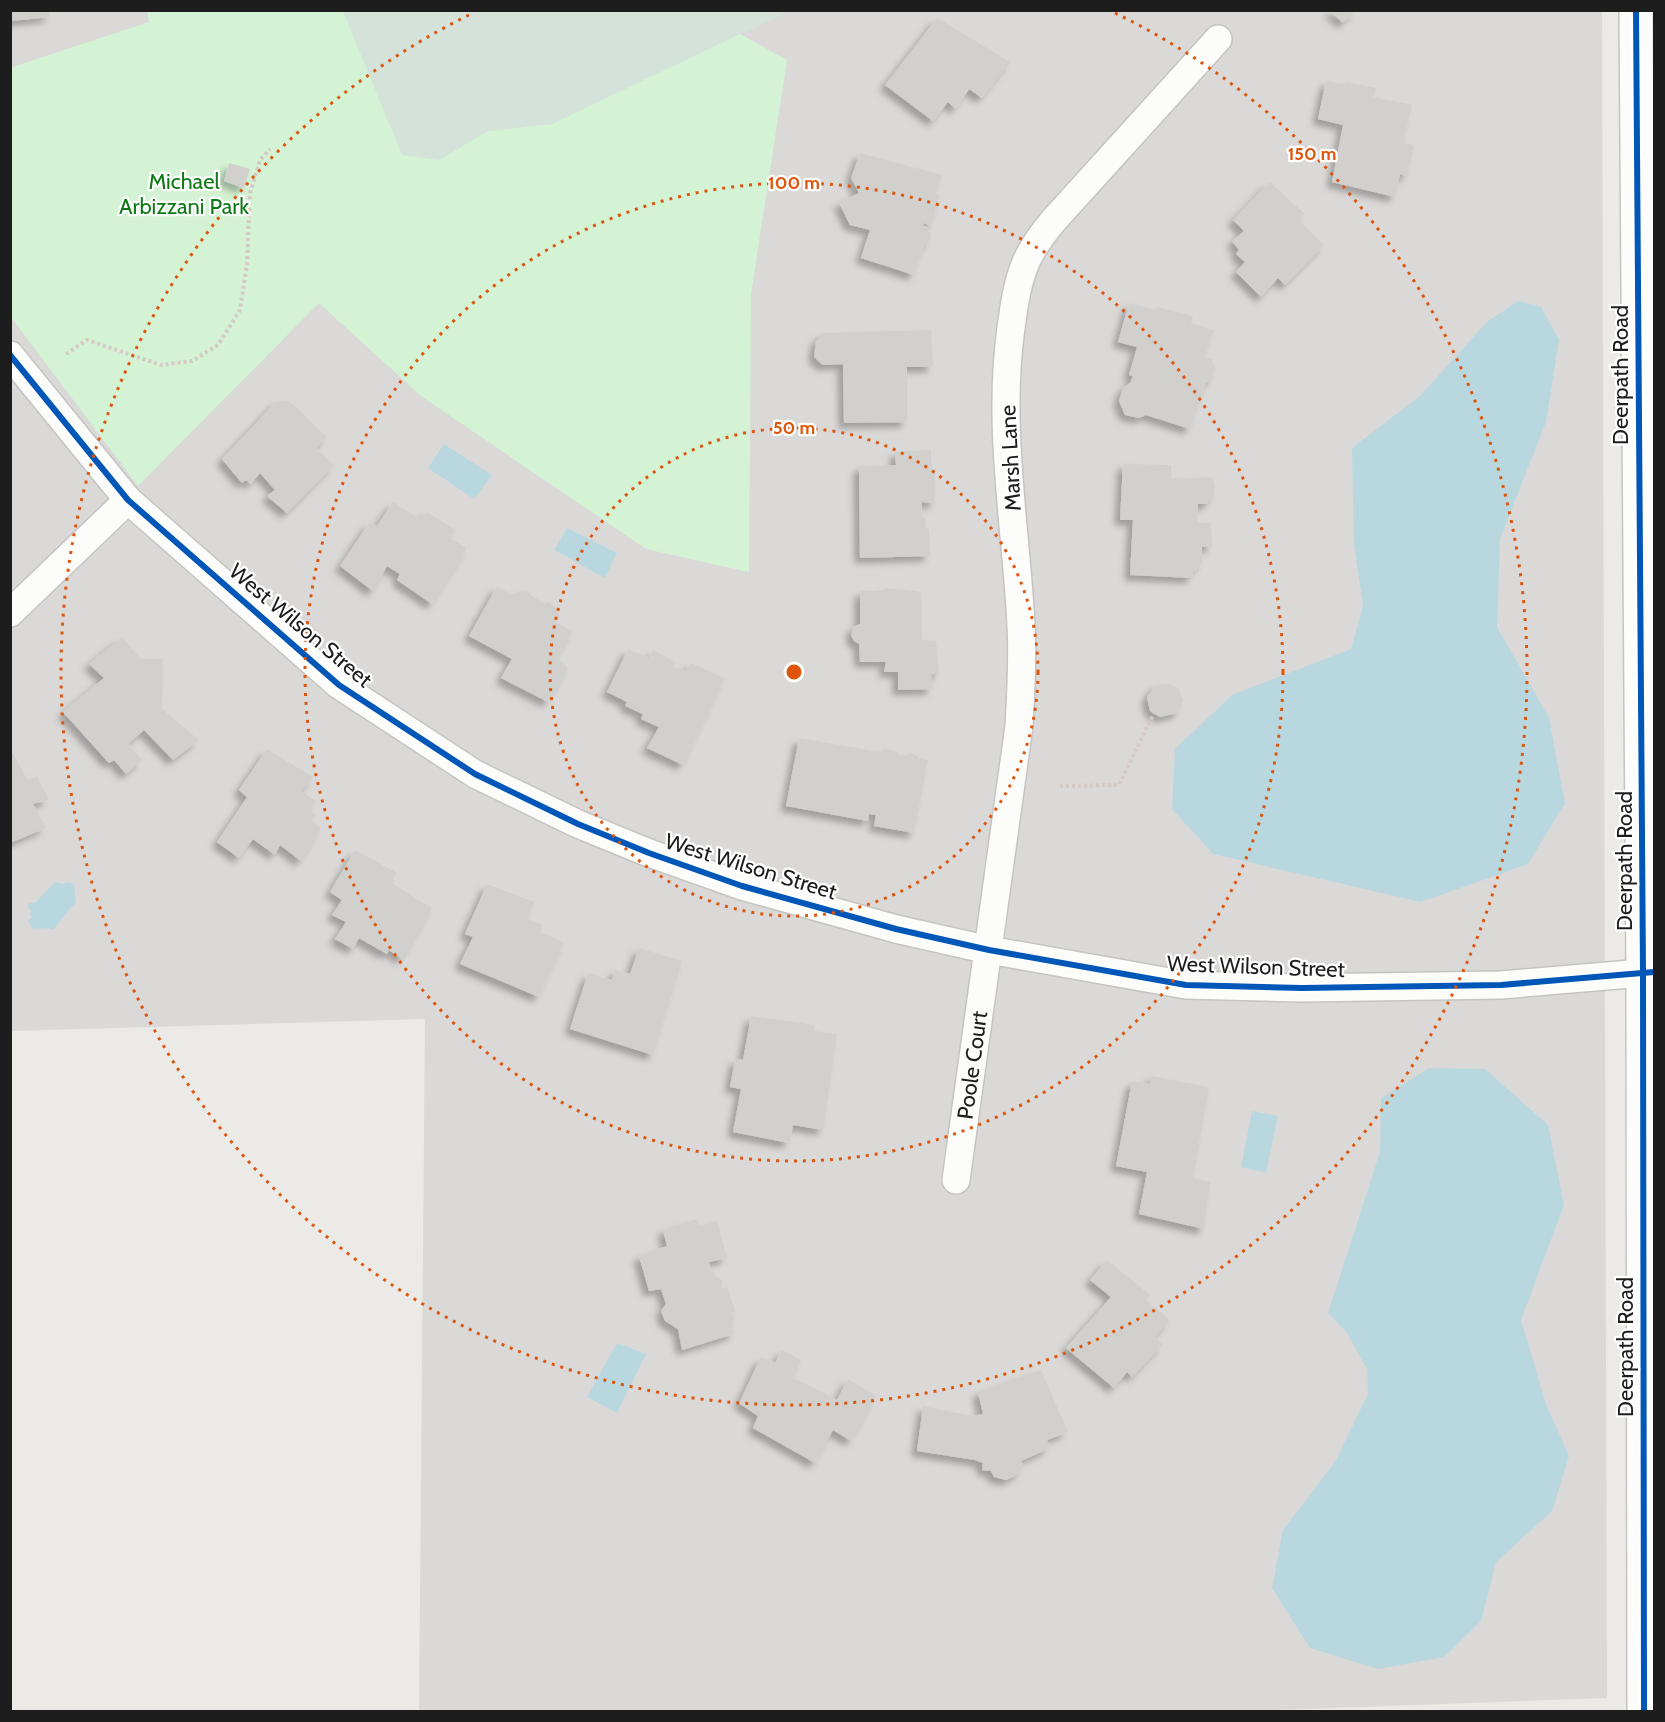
<svg xmlns="http://www.w3.org/2000/svg" width="1665" height="1722" viewBox="0 0 1665 1722" font-family="Cabin,sans-serif">
  <style>
    .residential { fill: #dbd9d7 }
    .wetland { fill: #d4e2da }
    .park { fill: #d4f2d4 }
    .water { fill: #b9d7df }
    .building { fill: #d2d0cd; filter: url(#shadow) }
    .lines { fill: none; stroke-linecap: round; stroke-linejoin: round }
    .minor-casing { stroke: #c4c4c2; stroke-width: 30 }
    .tertiary-casing { stroke: #c4c4c2; stroke-width: 36 }
    .path { stroke: #d6c8c5; stroke-width: 4; stroke-dasharray: 3 3; stroke-linecap: butt }
    .minor { stroke: #fcfcfb; stroke-width: 27 }
    .tertiary { stroke: #fcfcfb; stroke-width: 33 }
    .cycleway-casing { stroke: #fff; stroke-width: 10 }
    .cycleway { stroke: #0057b8; stroke-width: 6 }
    .ring { fill: none; stroke: #de560d; stroke-width: 3; stroke-dasharray: 3 6 }
    .labels { text-anchor: middle; stroke-width: 4.5; stroke-linejoin: round; paint-order: stroke }
    .park-label { font-size: 22px; fill: #0d7a16; stroke: #fff }
    .street-label { font-size: 22px; fill: #1d1d1d; stroke: #fff }
    .centre { fill: #de560d; stroke: #fff; stroke-width: 3 }
    .ring-label { font-size: 18px; text-anchor: middle; font-weight: bold; fill: #de560d; stroke: #fff; stroke-width: 4.5; stroke-linejoin: round; paint-order: stroke }
  </style>
  <defs>
    <filter id="shadow"><feDropShadow dx="-5.5" dy="5.5" stdDeviation="3" flood-color="#0004"/></filter>
  </defs>
  <rect width="100%" height="100%" fill="#ebeae6"/>
  <path class="residential" d="M 10,11 L 1602,11 L 1607,1698 L 1223,1712 L 419,1711 L 425,1019 L 11,1031 Z"/>
  <path class="wetland" d="M 343,11 L 790,11 L 552,124 L 488,131 L 439,161 L 402,155 Z"/>
  <path class="park" d="M 147,11 L 343,11 L 402,155 L 439,160 L 488,131 L 552,124 L 740,34 L 787,60 L 751,294 L 749,572 L 646,549 L 421,396 L 319,303 L 138,486 L 11,317 L 10,68 L 149,22 Z"/>
  <path class="water" d="M 1518,301 L 1541,307 L 1559,340 L 1546,422 L 1500,539 L 1497,627 L 1549,718 L 1565,803 L 1528,864 L 1421,902 L 1213,854 L 1172,809 L 1175,749 L 1232,695 L 1351,649 L 1363,606 L 1354,545 L 1352,448 L 1420,396 L 1487,322 Z
    M 444,444 L 492,475 L 474,499 L 428,468 Z
    M 567,528 L 617,553 L 605,578 L 554,550 Z
    M 55,882 L 63,884 L 67,882 L 74,884 L 76,903 L 72,906 L 53,930 C 45,926 40,930 32,928 L 28,921 L 32,917 L 30,914 L 31,911 L 28,907 L 29,903 L 35,903 Z
    M 1429,1068 L 1485,1069 L 1548,1125 L 1564,1205 L 1521,1320 L 1546,1404 L 1569,1456 L 1552,1511 L 1496,1562 L 1481,1621 L 1444,1657 L 1378,1669 L 1310,1648 L 1272,1588 L 1283,1530 L 1335,1462 L 1368,1394 L 1367,1369 L 1347,1333 L 1328,1313 L 1380,1152 L 1381,1098 Z
    M 1252,1111 L 1278,1116 L 1266,1173 L 1241,1167 Z
    M 617,1343 L 646,1354 L 617,1413 L 587,1397 Z"/>
  <path class="building" d="M 10,10 L 49,10 L 50,17 L 10,21 Z
    M 1329,10 L 1356,10 L 1343,23 Z
    M 937,18 L 1010,62 L 982,98 L 969,89 L 956,109 L 948,102 L 933,121 L 885,85 Z
    M 1326,81 L 1345,85 L 1345,82 L 1376,88 L 1373,97 L 1412,105 L 1403,143 L 1414,145 L 1407,176 L 1400,174 L 1395,197 L 1332,182 L 1343,125 L 1318,119 Z
    M 860,153 L 942,175 L 936,193 L 940,195 L 931,226 L 924,223 L 923,226 L 927,227 L 931,235 L 928,243 L 924,246 L 914,275 L 861,258 L 870,230 L 850,225 L 839,203 L 859,193 L 851,178 Z
    M 229,163 L 250,169 L 244,188 L 224,181 Z
    M 1270,182 L 1305,214 L 1298,220 L 1324,245 L 1285,285 L 1278,278 L 1261,297 L 1236,272 L 1245,262 L 1236,254 L 1239,250 L 1232,241 L 1244,231 L 1233,220 Z
    M 1129,303 L 1155,310 L 1157,307 L 1193,316 L 1191,323 L 1214,330 L 1204,358 L 1212,359 L 1215,368 L 1211,380 L 1206,383 L 1190,429 L 1146,415 L 1139,418 L 1125,415 L 1119,401 L 1123,388 L 1130,383 L 1133,376 L 1129,375 L 1137,347 L 1118,342 Z
    M 931,330 L 933,367 L 907,367 L 907,422 L 844,423 L 843,364 L 823,365 L 814,357 L 816,341 L 824,333 Z
    M 288,401 L 293,404 L 327,437 L 316,448 L 334,465 L 287,513 L 267,496 L 275,490 L 260,473 L 251,484 L 246,480 L 242,483 L 222,459 L 276,402 Z
    M 931,450 L 931,469 L 935,469 L 935,503 L 922,502 L 922,517 L 925,517 L 926,529 L 929,529 L 930,556 L 860,558 L 859,466 L 896,465 L 895,452 Z
    M 1123,464 L 1171,465 L 1171,479 L 1212,477 L 1215,488 L 1213,497 L 1207,504 L 1198,504 L 1197,523 L 1211,523 L 1212,547 L 1202,547 L 1202,564 L 1199,564 L 1198,568 L 1193,572 L 1193,578 L 1130,575 L 1133,520 L 1120,520 Z
    M 393,502 L 421,519 L 427,512 L 455,530 L 450,538 L 467,548 L 432,604 L 397,580 L 400,574 L 387,566 L 373,591 L 340,566 L 369,523 L 377,526 Z
    M 497,586 L 515,597 L 518,592 L 526,591 L 544,604 L 549,602 L 557,609 L 559,617 L 555,622 L 573,631 L 557,657 L 568,668 L 548,702 L 501,678 L 512,659 L 469,636 Z
    M 885,588 L 921,592 L 922,640 L 936,641 L 939,674 L 931,674 L 933,689 L 898,690 L 898,672 L 884,672 L 886,662 L 860,662 L 859,644 L 854,641 L 851,635 L 853,627 L 860,624 L 860,591 L 883,591 Z
    M 122,637 L 141,659 L 163,659 L 162,709 L 199,740 L 173,760 L 144,730 L 128,744 L 142,760 L 126,774 L 114,760 L 109,763 L 63,712 L 104,678 L 89,664 Z
    M 628,649 L 649,658 L 653,650 L 676,662 L 674,667 L 686,671 L 691,663 L 725,678 L 683,765 L 647,748 L 659,727 L 641,719 L 643,714 L 625,706 L 627,702 L 607,692 Z
    M 1170,684 L 1179,689 L 1183,700 L 1178,713 L 1160,717 L 1150,711 L 1147,697 L 1156,685 Z
    M 799,738 L 881,752 L 884,749 L 897,751 L 900,756 L 905,756 L 910,753 L 918,756 L 919,759 L 928,760 L 914,833 L 874,826 L 876,815 L 869,814 L 868,821 L 786,806 Z
    M 267,749 L 313,777 L 301,791 L 316,801 L 309,811 L 316,815 L 310,821 L 321,828 L 301,861 L 280,845 L 275,855 L 253,839 L 239,858 L 217,842 L 247,797 L 239,790 Z
    M 13,753 L 28,781 L 37,776 L 49,800 L 33,804 L 46,828 L 10,843 L 10,754 Z
    M 355,850 L 397,873 L 390,882 L 432,908 L 402,959 L 389,950 L 387,954 L 359,938 L 353,949 L 335,939 L 346,922 L 332,915 L 342,900 L 330,892 Z
    M 487,884 L 534,902 L 527,918 L 543,925 L 540,932 L 564,942 L 539,997 L 460,964 L 473,937 L 465,934 Z
    M 639,948 L 682,961 L 653,1055 L 570,1029 L 588,973 L 612,980 L 615,970 L 630,974 Z
    M 751,1016 L 815,1025 L 814,1031 L 837,1034 L 823,1130 L 793,1125 L 789,1143 L 733,1132 L 741,1089 L 730,1087 L 735,1059 L 743,1060 Z
    M 1151,1076 L 1209,1087 L 1193,1178 L 1210,1182 L 1204,1229 L 1139,1214 L 1147,1172 L 1116,1166 L 1132,1081 L 1150,1084 Z
    M 697,1219 L 700,1226 L 717,1221 L 727,1258 L 709,1262 L 710,1272 L 714,1271 L 716,1276 L 723,1281 L 721,1289 L 727,1287 L 735,1311 L 732,1313 L 734,1318 L 733,1327 L 734,1334 L 682,1350 L 678,1329 L 665,1321 L 661,1311 L 666,1304 L 661,1289 L 649,1291 L 639,1256 L 667,1246 L 663,1230 Z
    M 1107,1260 L 1150,1295 L 1146,1300 L 1170,1320 L 1155,1337 L 1163,1344 L 1132,1377 L 1127,1372 L 1114,1388 L 1066,1348 L 1111,1297 L 1090,1280 Z
    M 782,1350 L 801,1360 L 792,1377 L 837,1400 L 848,1379 L 876,1396 L 851,1441 L 833,1430 L 815,1463 L 753,1428 L 758,1416 L 739,1403 L 761,1357 L 775,1363 Z
    M 1041,1370 L 1068,1432 L 1047,1440 L 1050,1448 L 1021,1461 L 1023,1465 L 1019,1474 L 1006,1480 L 994,1477 L 991,1471 L 982,1470 L 983,1463 L 975,1460 L 917,1451 L 923,1406 L 972,1416 L 983,1414 L 978,1392 Z"/>
  <g class="lines">
    <defs>
      <g id="minor">
        <path d="M 10,355 L 128,500 L 339,685 L 475,774 L 578,824 L 649,853 L 742,886 L 896,929 L 989,950 L 1186,985 L 1302,988 L 1501,985 L 1654,972"/>
        <path d="M 10,613 L 128,500"/>
        <path id="s1" d="M 956,1180 L 1019,726 C 1021,692 1023,659 1021,625 C 1016,527 997,427 1011,328 C 1014,306 1017,283 1026,262 C 1033,246 1043,233 1054,220 L 1218,39"/>
      </g>
      <path id="tertiary" d="M 1636,10 L 1643,972 L 1644,1712"/>
    </defs>
    <use href="#minor" class="minor-casing"/>
    <use href="#tertiary" class="tertiary-casing"/>
    <path class="path" d="M 66,354 L 87,340 L 161,365 L 192,361 L 218,345 L 240,310 L 247,264 L 250,193 L 260,160 L 270,149
      M 1060,786 L 1119,785 L 1154,713"/>
    <use href="#minor" class="minor"/>
    <use href="#tertiary" class="tertiary"/>
    <defs>
      <path id="cycleway" d="M 1636,10 L 1643,972 L 1644,1712
        M 10,355 L 128,500 L 339,685 L 475,774 L 578,824 L 649,853 L 742,886 L 896,929 L 989,950 L 1186,985 L 1302,988 L 1501,985 L 1654,972"/>
    </defs>
    <use href="#cycleway" class="cycleway-casing"/>
    <use href="#cycleway" class="cycleway"/>
  </g>
  <g class="ring">
    <circle cx="794" cy="672" r="244"/>
    <circle cx="794" cy="672" r="489"/>
    <path d="M1115 13A733 733 0 1 1 473 13"/>
  </g>
  <g class="labels">
    <g class="park-label">
      <text x="184" y="189">Michael<tspan x="184" dy="25">Arbizzani Park</tspan></text>
    </g>
    <g class="street-label">
      <text transform="translate(1620 375) rotate(-90)" y="8">Deerpath Road</text>
      <text transform="translate(1010 458) rotate(-93)" y="8">Marsh Lane</text>
      <text transform="translate(301 625) rotate(40)" y="8">West Wilson Street</text>
      <text transform="translate(1624 861) rotate(-90)" y="8">Deerpath Road</text>
      <text transform="translate(751 866) rotate(17)" y="8">West Wilson Street</text>
      <text transform="translate(1256 966) rotate(2)" y="8">West Wilson Street</text>
      <text dy="8" stroke="none"><textPath href="#s1" startOffset="116">Poole Court</textPath></text>
      <text transform="translate(1625 1347) rotate(-90)" y="8">Deerpath Road</text>
    </g>
  </g>
  <circle cx="794" cy="672" r="9" class="centre"/>
  <g class="ring-label">
    <text x="1312" y="160">150 m</text>
    <text x="794" y="189">100 m</text>
    <text x="794" y="434">50 m</text>
  </g>
  <rect width="1665" height="1722" fill="none" stroke="#1d1d1d" stroke-width="24"/>
</svg>
